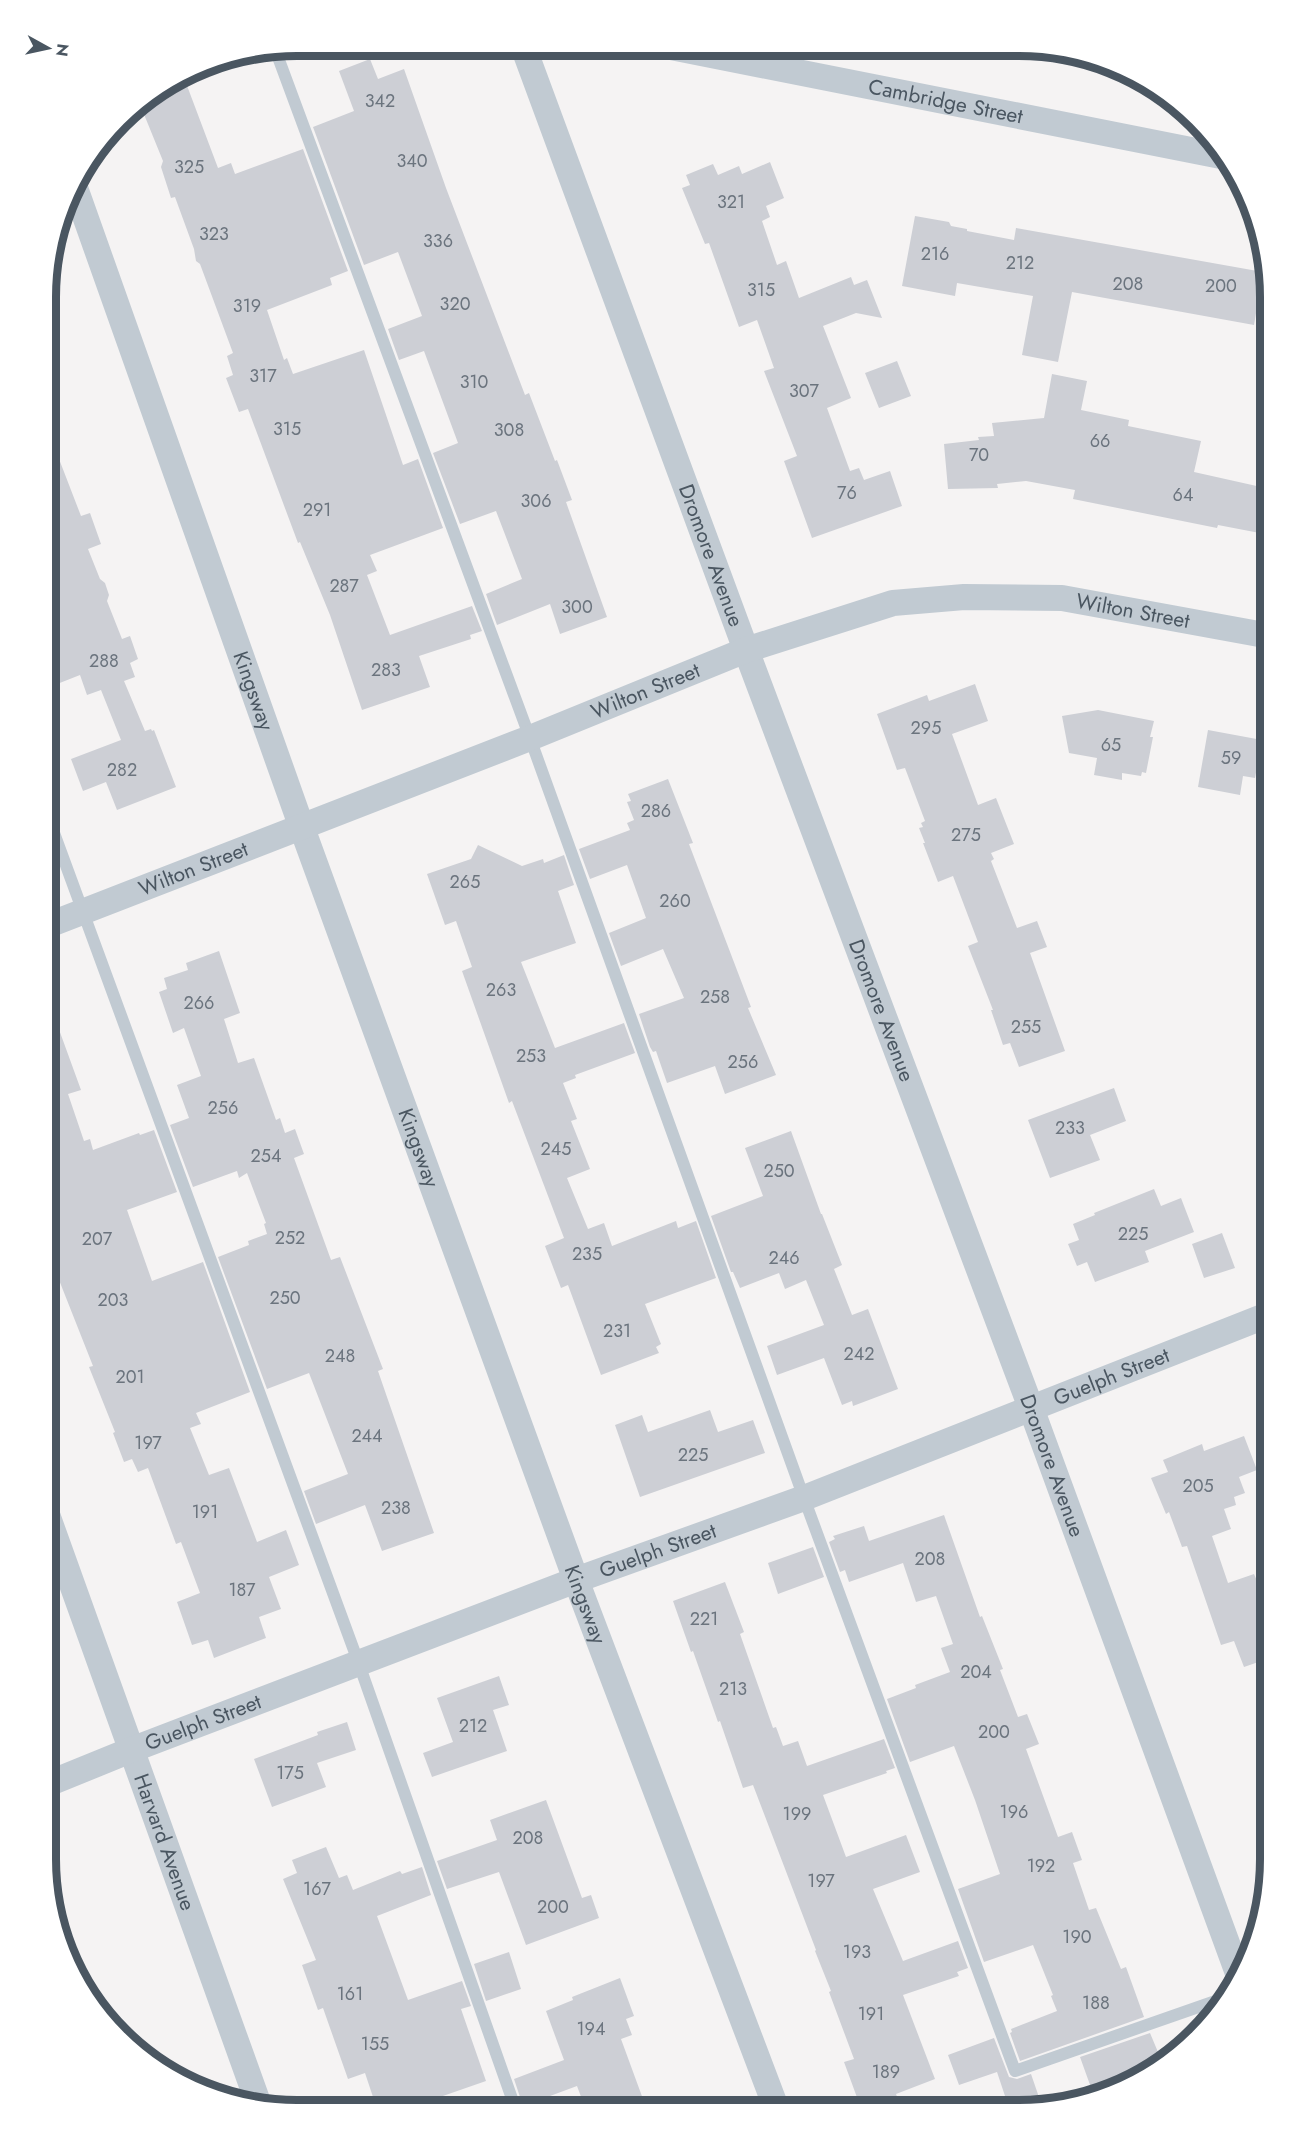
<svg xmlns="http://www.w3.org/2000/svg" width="1315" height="2156" viewBox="0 0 1315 2156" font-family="Jost,sans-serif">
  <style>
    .building { fill: #cdcfd5 }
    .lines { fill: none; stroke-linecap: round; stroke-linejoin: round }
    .lane { stroke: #c1cad2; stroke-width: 12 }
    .street { stroke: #c1cad2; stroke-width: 26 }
    .labels { text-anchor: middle; stroke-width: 4.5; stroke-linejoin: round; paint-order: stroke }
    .number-label { font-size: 18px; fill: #6b747e }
    .street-label { font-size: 21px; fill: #4a5661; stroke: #fff }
    .rim { fill: none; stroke: #4a5661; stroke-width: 8 }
  </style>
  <rect width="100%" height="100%" fill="#f5f3f3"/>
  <path class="building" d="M 370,59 L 378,79 L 404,69 L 446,188 L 525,395 L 529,393 L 555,461 L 557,460 L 572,500 L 566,502 L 607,617 L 560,634 L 550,604 L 497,625 L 486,594 L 522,579 L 496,511 L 460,524 L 433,453 L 458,443 L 424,351 L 399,360 L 388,329 L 422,316 L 398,252 L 364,265 L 313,127 L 354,111 L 339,71 Z
    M 183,75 L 218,168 L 231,163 L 235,174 L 303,149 L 348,271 L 330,278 L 332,285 L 267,310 L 284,360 L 287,358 L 293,374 L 364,350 L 403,465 L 418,459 L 443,528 L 370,555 L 377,571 L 367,575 L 390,635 L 472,606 L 482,631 L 470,635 L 471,639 L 419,656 L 430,687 L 362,710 L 330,615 L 300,542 L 298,543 L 248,409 L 239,412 L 226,378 L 233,375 L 227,356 L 233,353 L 200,264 L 196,261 L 194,249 L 175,197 L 171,198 L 161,167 L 163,161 L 139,102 Z
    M 770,162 L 784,198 L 766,206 L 770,217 L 762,221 L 777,265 L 786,261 L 799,298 L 851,277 L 854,285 L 867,280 L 882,318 L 856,313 L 823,326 L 851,398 L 827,408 L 850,471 L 859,468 L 864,480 L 890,471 L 902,506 L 812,538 L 784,461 L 797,456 L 764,371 L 774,368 L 757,320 L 739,327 L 709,243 L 705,244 L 682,188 L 690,185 L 686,175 L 713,164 L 718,175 L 739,166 L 742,174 Z
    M 915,216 L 949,222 L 951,226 L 967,229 L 967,231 L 1014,240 L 1016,228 L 1263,272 L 1254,325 L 1072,292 L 1058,362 L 1022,355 L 1033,296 L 957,283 L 955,296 L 902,286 Z
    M 897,361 L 911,396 L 879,408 L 865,373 Z
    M 1052,374 L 1087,381 L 1081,410 L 1129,420 L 1128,426 L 1201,441 L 1194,472 L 1270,489 L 1270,535 L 1218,525 L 1217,528 L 1073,499 L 1075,490 L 1026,481 L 997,484 L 998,488 L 948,489 L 944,444 L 979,440 L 978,437 L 994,436 L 992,423 L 1044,418 Z
    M 47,433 L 49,433 L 81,516 L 90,513 L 101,544 L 88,549 L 100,579 L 105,583 L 109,595 L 107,601 L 122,639 L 130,636 L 138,659 L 130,663 L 135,677 L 124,681 L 145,731 L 151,729 L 152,731 L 154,730 L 176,787 L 117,810 L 106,782 L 83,791 L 71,759 L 121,740 L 101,690 L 87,695 L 80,675 L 47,688 Z
    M 975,684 L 988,721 L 952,734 L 978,805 L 996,798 L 1014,844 L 991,853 L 994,859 L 991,861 L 1017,928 L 1037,921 L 1047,947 L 1030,953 L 1065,1051 L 1019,1067 L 1010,1043 L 1003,1045 L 991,1010 L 993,1010 L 968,946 L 978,942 L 953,876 L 938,882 L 923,843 L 925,843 L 919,828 L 923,827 L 921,823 L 925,821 L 905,768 L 897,770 L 877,714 L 927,695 L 929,701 Z
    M 1098,710 L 1154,721 L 1150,737 L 1153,737 L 1146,773 L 1142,772 L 1141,776 L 1122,773 L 1122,780 L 1094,775 L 1097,758 L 1069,753 L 1062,716 Z
    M 1208,730 L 1262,740 L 1255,778 L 1243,776 L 1240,795 L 1198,787 Z
    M 668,779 L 693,843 L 689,844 L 751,1007 L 748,1008 L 776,1075 L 725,1094 L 715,1066 L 667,1083 L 656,1051 L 653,1052 L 650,1047 L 639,1014 L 684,998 L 663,949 L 621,966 L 609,933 L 646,918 L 627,865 L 590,879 L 579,849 L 630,830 L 627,823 L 634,820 L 627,802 L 631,801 L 628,794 Z
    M 478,845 L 522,866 L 543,859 L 544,863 L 564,855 L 574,885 L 558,891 L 576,943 L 521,962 L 555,1048 L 624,1023 L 635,1053 L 575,1075 L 576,1078 L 563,1083 L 577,1119 L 571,1121 L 590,1169 L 567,1178 L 588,1229 L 604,1223 L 612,1246 L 676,1221 L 678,1228 L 696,1221 L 716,1278 L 645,1304 L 661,1344 L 656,1347 L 659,1353 L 601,1375 L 568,1285 L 561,1288 L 545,1246 L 564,1238 L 512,1101 L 509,1103 L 462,971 L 472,967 L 456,921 L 445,925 L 427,874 L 471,859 Z
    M 219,951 L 240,1013 L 224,1019 L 238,1063 L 254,1058 L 276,1120 L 280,1118 L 285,1133 L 295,1129 L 304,1154 L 294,1158 L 331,1260 L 340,1257 L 383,1369 L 378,1371 L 434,1533 L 382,1551 L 365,1505 L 316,1524 L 304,1491 L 348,1474 L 309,1373 L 267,1389 L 218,1257 L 249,1245 L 248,1241 L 267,1234 L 264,1224 L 266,1223 L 247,1173 L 239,1178 L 237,1171 L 193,1187 L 170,1125 L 189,1118 L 177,1085 L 201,1076 L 184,1028 L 173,1033 L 159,992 L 167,989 L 164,978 L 188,970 L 186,963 Z
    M 46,1002 L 49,1002 L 81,1090 L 68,1094 L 84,1141 L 90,1139 L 93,1150 L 139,1133 L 140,1135 L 154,1130 L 177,1192 L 127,1210 L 152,1281 L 203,1262 L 250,1392 L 196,1413 L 201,1424 L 190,1428 L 209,1475 L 229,1468 L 257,1542 L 286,1530 L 299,1565 L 269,1577 L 281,1609 L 259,1617 L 266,1638 L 214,1658 L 208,1640 L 192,1645 L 177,1602 L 200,1593 L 181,1542 L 176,1544 L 148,1468 L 138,1472 L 132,1459 L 124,1462 L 113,1433 L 115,1432 L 89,1367 L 93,1366 L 46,1247 L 46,1243 L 57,1238 L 46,1198 Z
    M 1114,1088 L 1126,1121 L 1090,1135 L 1100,1160 L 1050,1178 L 1028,1120 Z
    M 791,1131 L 821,1214 L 822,1214 L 842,1265 L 834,1269 L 852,1315 L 868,1309 L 898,1389 L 853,1406 L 852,1401 L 842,1405 L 824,1358 L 777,1375 L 767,1346 L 824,1325 L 806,1280 L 785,1289 L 779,1273 L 740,1288 L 733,1272 L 731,1272 L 711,1216 L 763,1196 L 745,1148 Z
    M 1154,1189 L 1161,1206 L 1181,1198 L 1194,1232 L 1145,1251 L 1149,1262 L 1095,1282 L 1087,1262 L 1077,1266 L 1068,1244 L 1079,1240 L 1073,1224 L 1095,1215 L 1094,1213 Z
    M 1222,1233 L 1235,1268 L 1204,1278 L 1192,1244 Z
    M 710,1410 L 718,1432 L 753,1420 L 765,1453 L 640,1497 L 615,1425 L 642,1415 L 648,1432 Z
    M 1244,1436 L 1257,1470 L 1239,1477 L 1245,1493 L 1234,1497 L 1236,1505 L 1224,1509 L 1231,1529 L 1212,1536 L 1228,1583 L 1254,1574 L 1257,1581 L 1270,1576 L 1270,1658 L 1244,1667 L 1234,1641 L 1221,1645 L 1187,1546 L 1182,1547 L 1169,1512 L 1166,1514 L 1151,1478 L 1168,1472 L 1163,1460 L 1202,1444 L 1204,1451 Z
    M 944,1515 L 980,1617 L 982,1616 L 1003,1669 L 1000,1670 L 1018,1717 L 1027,1714 L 1039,1744 L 1026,1749 L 1058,1837 L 1072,1832 L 1082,1860 L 1073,1863 L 1089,1910 L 1096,1908 L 1121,1969 L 1126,1967 L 1144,2017 L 1020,2061 L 1010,2033 L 1012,2032 L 1011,2029 L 1057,2011 L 1051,1996 L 1053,1995 L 1033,1945 L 984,1962 L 958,1889 L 1000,1874 L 975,1800 L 954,1746 L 910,1762 L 887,1699 L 916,1688 L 915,1685 L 950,1672 L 941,1648 L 953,1644 L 936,1596 L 916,1602 L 903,1563 L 849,1582 L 845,1570 L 840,1572 L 829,1542 L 835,1539 L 833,1536 L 864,1526 L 869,1541 Z
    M 813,1547 L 824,1577 L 778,1594 L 768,1563 Z
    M 725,1582 L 744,1632 L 740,1634 L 773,1728 L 776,1727 L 783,1746 L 798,1741 L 807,1766 L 884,1739 L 895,1768 L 886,1771 L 887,1773 L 823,1795 L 846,1857 L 906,1835 L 920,1872 L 873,1889 L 903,1961 L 958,1941 L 968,1968 L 957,1972 L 959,1976 L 903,1995 L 935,2079 L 896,2094 L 899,2102 L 877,2111 L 862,2111 L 844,2062 L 854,2059 L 829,1992 L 831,1991 L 815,1951 L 816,1950 L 753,1785 L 743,1788 L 720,1721 L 718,1722 L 693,1651 L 691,1652 L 673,1601 Z
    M 499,1676 L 509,1705 L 493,1710 L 507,1751 L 432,1777 L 423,1753 L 453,1742 L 437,1698 Z
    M 347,1722 L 356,1750 L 317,1763 L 326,1787 L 272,1807 L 254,1759 L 318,1735 L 317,1732 Z
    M 546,1800 L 582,1898 L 591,1895 L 599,1918 L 526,1945 L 499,1872 L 447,1889 L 437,1861 L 497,1840 L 490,1820 Z
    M 326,1847 L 339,1878 L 347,1875 L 353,1890 L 400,1871 L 402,1874 L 422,1867 L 431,1895 L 377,1916 L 408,2000 L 462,1981 L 471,2006 L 461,2009 L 486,2081 L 440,2097 L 444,2109 L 377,2109 L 365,2073 L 348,2079 L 323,2008 L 318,2010 L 302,1965 L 316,1960 L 283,1879 L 297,1873 L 292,1860 Z
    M 509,1952 L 521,1989 L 486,2001 L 474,1964 Z
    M 620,1978 L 634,2016 L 626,2019 L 632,2035 L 621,2039 L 647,2110 L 586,2110 L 577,2086 L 523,2106 L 514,2079 L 564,2060 L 546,2011 L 573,2000 L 572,1997 Z
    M 1150,2033 L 1163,2064 L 1115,2092 L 1094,2096 L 1080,2057 Z
    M 994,2038 L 1009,2077 L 1017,2079 L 1031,2074 L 1042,2106 L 1010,2111 L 997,2072 L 959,2085 L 948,2055 Z"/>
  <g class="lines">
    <path class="lane" d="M 275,49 L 530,738 L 804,1498 L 1015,2071 L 1227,1997
      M 46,811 L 359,1664 L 516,2110"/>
    <g class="street">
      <path id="s1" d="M 523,46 L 746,650 L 1031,1408 L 1239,1976"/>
      <path id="s2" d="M 666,46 L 1226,157"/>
      <path id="s3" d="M 73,182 L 302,828 L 576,1580 L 777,2110"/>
      <path id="s4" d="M 46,926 L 530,738 L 746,650 L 893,603 L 964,597 L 1062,598 L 1270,636"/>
      <path id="s5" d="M 45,1509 L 260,2108"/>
      <path id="s6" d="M 45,1785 L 131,1750 L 576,1580 L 804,1498 L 1270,1314"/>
    </g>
  </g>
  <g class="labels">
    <g class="number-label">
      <text x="380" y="107">342</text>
      <text x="412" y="167">340</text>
      <text x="189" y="173">325</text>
      <text x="731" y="208">321</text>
      <text x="214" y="240">323</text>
      <text x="438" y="247">336</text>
      <text x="935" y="260">216</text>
      <text x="1020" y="269">212</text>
      <text x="1128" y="290">208</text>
      <text x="1221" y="292">200</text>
      <text x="761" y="296">315</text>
      <text x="455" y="310">320</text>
      <text x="247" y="312">319</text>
      <text x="263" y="382">317</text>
      <text x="474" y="388">310</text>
      <text x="804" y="397">307</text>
      <text x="287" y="435">315</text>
      <text x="509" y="436">308</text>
      <text x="1100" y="447">66</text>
      <text x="979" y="461">70</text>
      <text x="847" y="499">76</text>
      <text x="1183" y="501">64</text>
      <text x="536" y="507">306</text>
      <text x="317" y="516">291</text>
      <text x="344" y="592">287</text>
      <text x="577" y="613">300</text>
      <text x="104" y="667">288</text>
      <text x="386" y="676">283</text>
      <text x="926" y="734">295</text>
      <text x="1111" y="751">65</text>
      <text x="1231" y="764">59</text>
      <text x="122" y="776">282</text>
      <text x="656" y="817">286</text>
      <text x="966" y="841">275</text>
      <text x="465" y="888">265</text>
      <text x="675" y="907">260</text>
      <text x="501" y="996">263</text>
      <text x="715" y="1003">258</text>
      <text x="199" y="1009">266</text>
      <text x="1026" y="1033">255</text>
      <text x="531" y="1062">253</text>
      <text x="743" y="1068">256</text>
      <text x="223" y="1114">256</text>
      <text x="1070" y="1134">233</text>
      <text x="556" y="1155">245</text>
      <text x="266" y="1162">254</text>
      <text x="779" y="1177">250</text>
      <text x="1133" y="1240">225</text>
      <text x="290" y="1244">252</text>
      <text x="97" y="1245">207</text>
      <text x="587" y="1260">235</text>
      <text x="784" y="1264">246</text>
      <text x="285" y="1304">250</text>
      <text x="113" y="1306">203</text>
      <text x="617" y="1337">231</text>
      <text x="859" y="1360">242</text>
      <text x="340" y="1362">248</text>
      <text x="130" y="1383">201</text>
      <text x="367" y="1442">244</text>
      <text x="148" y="1449">197</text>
      <text x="693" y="1461">225</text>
      <text x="1198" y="1492">205</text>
      <text x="396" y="1514">238</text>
      <text x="205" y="1518">191</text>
      <text x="930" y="1565">208</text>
      <text x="242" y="1596">187</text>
      <text x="704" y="1625">221</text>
      <text x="976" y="1678">204</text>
      <text x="733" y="1695">213</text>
      <text x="473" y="1732">212</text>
      <text x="994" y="1738">200</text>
      <text x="290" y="1779">175</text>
      <text x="1014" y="1818">196</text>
      <text x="797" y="1820">199</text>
      <text x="528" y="1844">208</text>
      <text x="1041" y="1872">192</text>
      <text x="821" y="1887">197</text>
      <text x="317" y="1895">167</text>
      <text x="553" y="1913">200</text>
      <text x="1077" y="1943">190</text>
      <text x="857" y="1958">193</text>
      <text x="350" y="2000">161</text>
      <text x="1096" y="2009">188</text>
      <text x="871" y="2020">191</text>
      <text x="591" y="2035">194</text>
      <text x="375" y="2050">155</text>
      <text x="886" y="2078">189</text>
    </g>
    <g class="street-label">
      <text dy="7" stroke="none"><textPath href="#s2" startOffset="285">Cambridge Street</textPath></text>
      <text dy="7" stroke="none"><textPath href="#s1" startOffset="543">Dromore Avenue</textPath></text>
      <text dy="7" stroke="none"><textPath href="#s4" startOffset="1148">Wilton Street</textPath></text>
      <text dy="7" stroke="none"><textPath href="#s3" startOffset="540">Kingsway</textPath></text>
      <text dy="7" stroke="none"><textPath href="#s4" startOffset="644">Wilton Street</textPath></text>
      <text dy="7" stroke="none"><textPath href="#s4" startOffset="158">Wilton Street</textPath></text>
      <text dy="7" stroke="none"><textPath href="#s1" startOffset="1029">Dromore Avenue</textPath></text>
      <text dy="7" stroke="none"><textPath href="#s3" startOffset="1026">Kingsway</textPath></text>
      <text dy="7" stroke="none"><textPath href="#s6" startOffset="1142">Guelph Street</textPath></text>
      <text dy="7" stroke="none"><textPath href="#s1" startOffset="1515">Dromore Avenue</textPath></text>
      <text dy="7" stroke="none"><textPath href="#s6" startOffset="656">Guelph Street</textPath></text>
      <text dy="7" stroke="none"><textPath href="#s3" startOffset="1512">Kingsway</textPath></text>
      <text dy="7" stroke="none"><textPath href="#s6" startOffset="170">Guelph Street</textPath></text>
      <text dy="7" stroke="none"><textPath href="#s5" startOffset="354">Harvard Avenue</textPath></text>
    </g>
  </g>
  <path d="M0 0H1315V2156H0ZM297 56H1019A241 241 0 0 1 1260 297V1859A241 241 0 0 1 1019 2100H297A241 241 0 0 1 56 1859V297A241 241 0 0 1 297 56Z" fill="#fff" fill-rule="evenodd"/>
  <path class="rim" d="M297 56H1019A241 241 0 0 1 1260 297V1859A241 241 0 0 1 1019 2100H297A241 241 0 0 1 56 1859V297A241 241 0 0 1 297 56Z"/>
  <g transform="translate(48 48) rotate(98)" stroke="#ffffff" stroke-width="4.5" paint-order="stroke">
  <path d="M0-4.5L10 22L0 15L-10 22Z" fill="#4a5661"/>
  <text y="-9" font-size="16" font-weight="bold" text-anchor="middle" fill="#4a5661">N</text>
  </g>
</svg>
